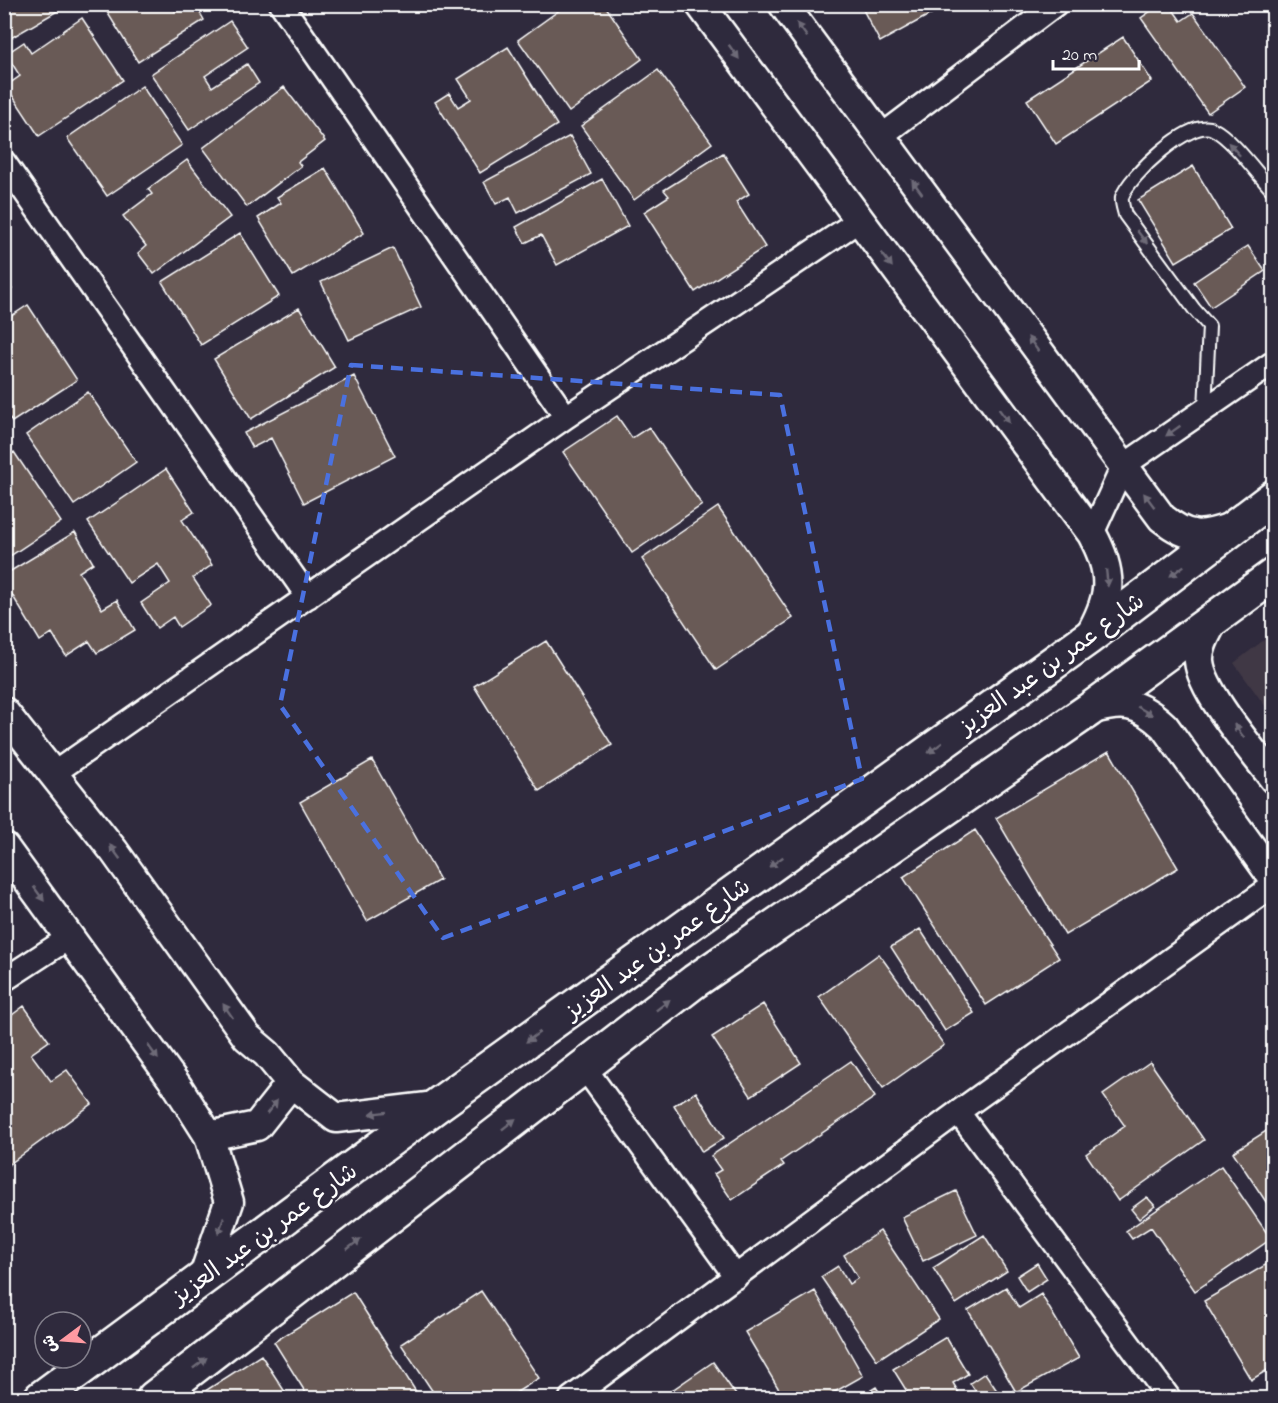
<svg xmlns="http://www.w3.org/2000/svg" width="1278" height="1403" viewBox="0 0 1278 1403" font-family="'Indie Flower','Playpen Sans Arabic',sans-serif">
  <style>
    .built { fill: #403845 }
    .building { fill: #695a57; stroke: #fff; stroke-width: 1.5 }
    .lines { fill: none; stroke-linecap: round; stroke-linejoin: round }
    .service-casing { stroke: #fff; stroke-width: 16 }
    .minor-casing { stroke: #fff; stroke-width: 27 }
    .tertiary-casing { stroke: #fff; stroke-width: 33 }
    .secondary-casing { stroke: #fff; stroke-width: 38 }
    .service { stroke: #2f2a3d; stroke-width: 12 }
    .minor { stroke: #2f2a3d; stroke-width: 22 }
    .tertiary { stroke: #2f2a3d; stroke-width: 28 }
    .secondary { stroke: #2f2a3d; stroke-width: 33 }
    .oneway { fill: #6d6a77 }
    .marked { fill: none; stroke: #4a71e0; stroke-width: 4.5; stroke-dasharray: 12 8; stroke-linejoin: round }
    .labels { text-anchor: middle; stroke-width: 5; stroke-linejoin: round; paint-order: stroke }
    .street-label { font-size: 24px; fill: #fff; stroke: #2f2a3d }
  </style>
  <rect width="100%" height="100%" fill="#2f2a3d"/>
  <filter id="ink" filterUnits="userSpaceOnUse"><feTurbulence type="fractalNoise" baseFrequency=".0167" numOctaves="2"/><feDisplacementMap in="SourceGraphic" scale="12" xChannelSelector="R" yChannelSelector="G"/><feConvolveMatrix kernelMatrix="1 2 1 2 8 2 1 2 1" color-interpolation-filters="sRGB"/></filter>
  <g filter="url(#ink)">
    <path class="built" d="M 1273,633 L 1273,717 L 1234,663 Z"/>
    <path class="building" d="M 4,4 L 66,4 L 66,6 L 4,42 Z
      M 119,4 L 172,4 L 175,11 L 185,4 L 195,4 L 204,20 L 138,62 L 107,12 Z
      M 568,4 L 604,4 L 642,59 L 569,112 L 518,40 Z
      M 860,4 L 949,4 L 880,42 Z
      M 1161,4 L 1169,4 L 1181,21 L 1193,13 L 1245,87 L 1208,113 L 1141,18 Z
      M 82,18 L 123,80 L 39,136 L 6,86 L 20,76 L 6,54 L 24,42 L 31,53 Z
      M 230,21 L 248,47 L 205,76 L 212,87 L 247,64 L 259,83 L 189,130 L 151,74 Z
      M 1123,37 L 1152,81 L 1056,144 L 1027,100 Z
      M 508,47 L 557,125 L 480,173 L 435,102 L 449,93 L 458,107 L 471,99 L 458,79 Z
      M 658,70 L 712,143 L 634,200 L 581,126 Z
      M 142,86 L 182,145 L 107,196 L 67,138 Z
      M 284,87 L 325,141 L 298,162 L 301,166 L 247,207 L 203,148 Z
      M 570,136 L 591,174 L 518,213 L 510,197 L 496,204 L 484,182 Z
      M 723,153 L 749,194 L 736,202 L 765,247 L 695,292 L 644,212 L 669,196 L 664,190 Z
      M 187,160 L 230,217 L 154,274 L 138,253 L 146,246 L 123,216 L 152,194 L 148,189 Z
      M 1193,166 L 1231,229 L 1176,262 L 1138,200 Z
      M 325,168 L 364,233 L 293,276 L 258,218 L 281,203 L 277,197 Z
      M 602,179 L 628,226 L 557,265 L 541,235 L 525,243 L 516,227 Z
      M 240,233 L 279,296 L 201,345 L 162,282 Z
      M 1248,246 L 1265,271 L 1211,307 L 1194,282 Z
      M 393,248 L 421,307 L 349,340 L 321,282 Z
      M 4,277 L 12,289 L 4,295 Z
      M 28,305 L 77,380 L 12,422 L 4,411 L 4,321 Z
      M 299,308 L 335,367 L 251,419 L 214,359 Z
      M 354,376 L 395,456 L 304,503 L 271,438 L 252,448 L 244,433 Z
      M 88,392 L 136,462 L 74,505 L 26,435 Z
      M 617,416 L 632,438 L 649,427 L 702,505 L 632,553 L 563,452 Z
      M 14,452 L 61,522 L 4,560 L 4,458 Z
      M 166,469 L 194,512 L 182,520 L 212,565 L 193,578 L 211,605 L 179,627 L 173,617 L 157,628 L 141,603 L 170,583 L 158,564 L 129,583 L 88,522 Z
      M 718,507 L 793,618 L 716,670 L 642,559 Z
      M 75,532 L 93,563 L 79,572 L 102,609 L 117,600 L 135,630 L 97,653 L 89,641 L 66,656 L 52,633 L 40,641 L 11,593 L 4,596 L 4,575 Z
      M 546,641 L 612,745 L 539,791 L 474,686 Z
      M 1109,751 L 1178,868 L 1065,935 L 996,818 Z
      M 372,760 L 440,880 L 367,921 L 300,802 Z
      M 975,830 L 1059,958 L 986,1005 L 903,877 Z
      M 920,929 L 974,1013 L 945,1031 L 891,947 Z
      M 879,954 L 944,1045 L 883,1088 L 819,997 Z
      M 763,1004 L 801,1063 L 751,1096 L 712,1037 Z
      M 24,1006 L 49,1041 L 31,1054 L 51,1081 L 67,1070 L 92,1104 L 4,1168 L 4,1021 Z
      M 851,1061 L 875,1097 L 781,1161 L 784,1165 L 732,1200 L 714,1174 L 721,1170 L 711,1156 Z
      M 1150,1062 L 1204,1140 L 1118,1201 L 1086,1154 L 1125,1126 L 1103,1095 Z
      M 696,1092 L 724,1138 L 702,1152 L 674,1105 Z
      M 1274,1126 L 1274,1214 L 1233,1152 Z
      M 1221,1166 L 1271,1239 L 1195,1291 L 1151,1227 L 1132,1239 L 1126,1231 Z
      M 956,1191 L 977,1235 L 923,1261 L 902,1217 Z
      M 1147,1197 L 1155,1206 L 1139,1219 L 1131,1209 Z
      M 880,1231 L 939,1319 L 877,1360 L 821,1277 L 838,1266 L 849,1284 L 858,1278 L 844,1255 Z
      M 984,1235 L 1007,1271 L 956,1304 L 933,1268 Z
      M 1274,1260 L 1274,1366 L 1251,1380 L 1204,1301 Z
      M 1037,1263 L 1047,1279 L 1027,1292 L 1017,1276 Z
      M 1006,1287 L 1019,1308 L 1041,1294 L 1079,1358 L 1016,1392 L 968,1310 Z
      M 481,1291 L 539,1378 L 508,1398 L 437,1398 L 401,1344 Z
      M 815,1291 L 863,1376 L 824,1398 L 784,1398 L 745,1332 Z
      M 353,1292 L 420,1398 L 309,1398 L 274,1342 Z
      M 946,1337 L 968,1374 L 953,1383 L 962,1398 L 911,1398 L 893,1369 Z
      M 261,1355 L 289,1398 L 201,1398 L 199,1395 Z
      M 713,1362 L 738,1398 L 667,1398 L 665,1395 Z
      M 985,1373 L 1002,1398 L 980,1398 L 970,1383 Z
      M 876,1387 L 883,1398 L 858,1398 Z"/>
    <g class="lines">
      <defs>
        <path id="service" d="M 1205,409 L 1209,326 L 1194,309 L 1125,215 C 1124,210 1121,203 1122,197 C 1129,176 1190,118 1213,129 C 1233,139 1258,175 1274,192"/>
        <path id="minor" d="M 281,4 L 566,417
          M 880,137 L 1056,4
          M 4,162 L 308,597
          M 1092,534 L 1123,466 L 1274,362
          M 54,773 L 566,417 L 858,221
          M 4,980 L 70,937
          M 584,1067 L 736,1277
          M 958,1112 L 1169,1398
          M 571,1398 L 958,1112 L 1274,885"/>
        <path id="tertiary" d="M 700,4 L 1092,534 C 1115,576 1111,598 1088,638
          M 783,4 L 1162,518 C 1189,539 1200,538 1232,527
          M 1215,618 C 1208,631 1198,646 1199,661 C 1202,693 1254,752 1274,779
          M 1089,710 C 1123,701 1137,701 1164,726 L 1274,879
          M 4,712 L 114,851 L 247,1037 L 267,1054 L 291,1083 L 336,1118 L 436,1106
          M 4,847 L 178,1087 L 209,1136 L 229,1202 L 203,1278
          M 209,1136 L 257,1126 L 291,1083"/>
        <path id="secondary" d="M 41,1398 L 436,1106 L 1088,638 L 1274,497
          M 154,1398 L 695,981 L 1089,710 L 1274,575"/>
      </defs>
      <use href="#service" class="service-casing"/>
      <use href="#minor" class="minor-casing"/>
      <use href="#tertiary" class="tertiary-casing"/>
      <use href="#secondary" class="secondary-casing"/>
      <use href="#service" class="service"/>
      <use href="#minor" class="minor"/>
      <use href="#tertiary" class="tertiary"/>
      <use href="#secondary" class="secondary"/>
    </g>
    <defs><path id="oneway-solid" d="M-6-.8H1V-3.2L6.5 0L1 3.2V.8H-6Z" transform="scale(1.5)"/></defs>
    <g class="oneway">
      <use href="#oneway-solid" transform="translate(802 30) rotate(-126)"/>
      <use href="#oneway-solid" transform="translate(734 52) rotate(54)"/>
      <use href="#oneway-solid" transform="translate(1234 149) rotate(-132)"/>
      <use href="#oneway-solid" transform="translate(917 187) rotate(-126)"/>
      <use href="#oneway-solid" transform="translate(1142 237) rotate(52)"/>
      <use href="#oneway-solid" transform="translate(887 260) rotate(53)"/>
      <use href="#oneway-solid" transform="translate(1033 344) rotate(-126)"/>
      <use href="#oneway-solid" transform="translate(1004 416) rotate(53)"/>
      <use href="#oneway-solid" transform="translate(1173 431) rotate(145)"/>
      <use href="#oneway-solid" transform="translate(1149 500) rotate(-127)"/>
      <use href="#oneway-solid" transform="translate(1177 571) rotate(143)"/>
      <use href="#oneway-solid" transform="translate(1107 578) rotate(84)"/>
      <use href="#oneway-solid" transform="translate(1145 711) rotate(30)"/>
      <use href="#oneway-solid" transform="translate(1239 731) rotate(-126)"/>
      <use href="#oneway-solid" transform="translate(935 748) rotate(144)"/>
      <use href="#oneway-solid" transform="translate(115 852) rotate(-126)"/>
      <use href="#oneway-solid" transform="translate(776 862) rotate(144)"/>
      <use href="#oneway-solid" transform="translate(39 894) rotate(54)"/>
      <use href="#oneway-solid" transform="translate(663 1005) rotate(-38)"/>
      <use href="#oneway-solid" transform="translate(228 1011) rotate(-125)"/>
      <use href="#oneway-solid" transform="translate(533 1037) rotate(144)"/>
      <use href="#oneway-solid" transform="translate(153 1052) rotate(54)"/>
      <use href="#oneway-solid" transform="translate(272 1107) rotate(-52)"/>
      <use href="#oneway-solid" transform="translate(378 1113) rotate(173)"/>
      <use href="#oneway-solid" transform="translate(509 1124) rotate(-38)"/>
      <use href="#oneway-solid" transform="translate(221 1226) rotate(109)"/>
      <use href="#oneway-solid" transform="translate(354 1244) rotate(-38)"/>
      <use href="#oneway-solid" transform="translate(200 1363) rotate(-38)"/>
    </g>
  </g>
  <path class="marked" d="M 351,365 L 780,395 L 862,779 L 443,938 L 280,705 Z"/>
  <g class="labels">
    <g class="street-label">
      <text transform="translate(1051 663) rotate(-36)" y="8">شارع عمر بن عبد العزيز</text>
      <text transform="translate(657 948) rotate(-36)" y="8">شارع عمر بن عبد العزيز</text>
      <text transform="translate(264 1233) rotate(-36)" y="8">شارع عمر بن عبد العزيز</text>
    </g>
  </g>
  <rect width="1278" height="1403" fill="none" stroke="#2f2a3d" stroke-width="24"/>
  <rect x="12" y="12" width="1254" height="1379" fill="none" stroke="#fff" stroke-width="2" filter="url(#ink)"/>
  <g transform="translate(63 1340) rotate(254)"><circle r="28" fill="#2f2a3d" stroke="#827f8b" stroke-width="1.5"/>
  <path d="M0-4.5L10 22L0 15L-10 22Z" fill="#ff9aa2"/>
  <text y="-9" font-size="16" font-weight="bold" text-anchor="middle" fill="#ffffff">ش</text>
  </g>
  <path d="M1053 60v9h86v-9" fill="none" stroke="#ffffff" stroke-width="3"/>
  <text x="1062" y="60" font-size="18" fill="#ffffff" stroke="#2f2a3d" stroke-width="4.5" paint-order="stroke">20 m</text>
</svg>
